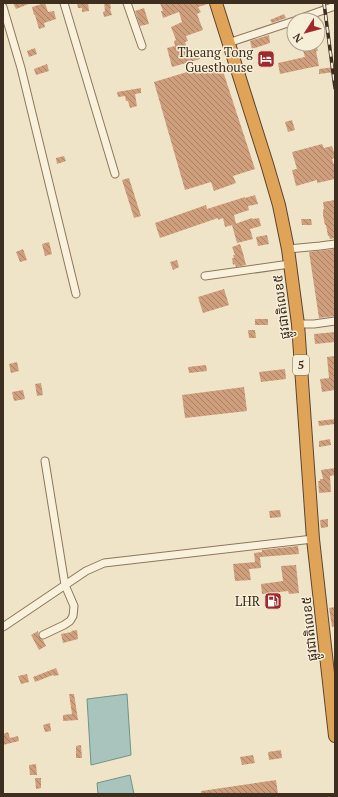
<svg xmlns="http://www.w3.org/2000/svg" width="338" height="797" viewBox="0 0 338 797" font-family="'PT Serif','Noto Sans Khmer',serif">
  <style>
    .water { fill: #a9c4bc; stroke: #6f938a }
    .building { fill: url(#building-back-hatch) }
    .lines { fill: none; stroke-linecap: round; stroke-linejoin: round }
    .street-casing { stroke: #8d765c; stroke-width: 9 }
    .highway-casing { stroke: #5b4430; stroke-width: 14 }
    .street { stroke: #faf1dc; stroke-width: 7 }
    .highway { stroke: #e0a458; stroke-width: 12 }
    .rail-casing { stroke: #3d2e20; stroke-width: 3.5 }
    .rail { stroke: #f7eed8; stroke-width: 2; stroke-dasharray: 6; stroke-linecap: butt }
    .labels { text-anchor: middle; stroke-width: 3; stroke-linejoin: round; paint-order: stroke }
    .shield { fill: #f7eed8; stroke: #756857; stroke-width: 1 }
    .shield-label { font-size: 12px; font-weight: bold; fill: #3d2e20 }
    .poi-label { font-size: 13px; fill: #3d2e20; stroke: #f7eed8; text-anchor: end }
    .street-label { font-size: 13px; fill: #3d2e20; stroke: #f7eed8 }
  </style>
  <defs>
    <pattern id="building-back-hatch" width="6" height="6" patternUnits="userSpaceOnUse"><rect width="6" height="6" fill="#cf9f7d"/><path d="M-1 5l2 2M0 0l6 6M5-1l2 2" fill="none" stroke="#a98266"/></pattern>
  </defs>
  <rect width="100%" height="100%" fill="#f0e4c8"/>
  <path class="water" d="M 127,694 L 131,755 L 91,765 L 87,699 Z
    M 130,775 L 134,794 L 98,794 L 97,783 Z"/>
  <path class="building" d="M 13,3 L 31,3 L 16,9 Z
    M 45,3 L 48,12 L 54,11 L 56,19 L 44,23 L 45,27 L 39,29 L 35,15 L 34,15 L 32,7 Z
    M 77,3 L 88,3 L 89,11 L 82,12 L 82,8 L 78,8 Z
    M 104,3 L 110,3 L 111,8 L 110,9 L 112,15 L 104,17 L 103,12 L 105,11 Z
    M 160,3 L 208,3 L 208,4 L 198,7 L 201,12 L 197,14 L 203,30 L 186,36 L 188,41 L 185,42 L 189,56 L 198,53 L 200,59 L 172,67 L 167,48 L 175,46 L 174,41 L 176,40 L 171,27 L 182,22 L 179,12 L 163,18 L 161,11 L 163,11 Z
    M 144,8 L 149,24 L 140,26 L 135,11 Z
    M 284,14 L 286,18 L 272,23 L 270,20 Z
    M 269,35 L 270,43 L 252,49 L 250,41 Z
    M 301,44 L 316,44 L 318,51 L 316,51 L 319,66 L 308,68 L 280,74 L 278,63 L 305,57 Z
    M 35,48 L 37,54 L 29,57 L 27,51 Z
    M 220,62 L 255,169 L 233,176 L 236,183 L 214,191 L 211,182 L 185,190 L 154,82 Z
    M 47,64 L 49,71 L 36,75 L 34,69 Z
    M 335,67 L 335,72 L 319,74 L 319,69 Z
    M 141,88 L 141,93 L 135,94 L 137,106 L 130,108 L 128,101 L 126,101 L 125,96 L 118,97 L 117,92 Z
    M 292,120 L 295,130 L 288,132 L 285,122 Z
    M 322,144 L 324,148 L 332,146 L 335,155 L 335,158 L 332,159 L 335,167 L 335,179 L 317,183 L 317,180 L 296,186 L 292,170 L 297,169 L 292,152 Z
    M 64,156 L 66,161 L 57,164 L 56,158 Z
    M 129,178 L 141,216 L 134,218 L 122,180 Z
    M 255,195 L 258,204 L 248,206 L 249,210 L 234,215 L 236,224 L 225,227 L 223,218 L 218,220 L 218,218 L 160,238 L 155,223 L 206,205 L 207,209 L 245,197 L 245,198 Z
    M 335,200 L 335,238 L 330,239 L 329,236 L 328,236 L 326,225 L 325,225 L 323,215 L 323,210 L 324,209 L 323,202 Z
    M 252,218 L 253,219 L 259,218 L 261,226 L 250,229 L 253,239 L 237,243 L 232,225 Z
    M 301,219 L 311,219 L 312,225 L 302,225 Z
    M 267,235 L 269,244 L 258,246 L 256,237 Z
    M 49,242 L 52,254 L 45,256 L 42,244 Z
    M 240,244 L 243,253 L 246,265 L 236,267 L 235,264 L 233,265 L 232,258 L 234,258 L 233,255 L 235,255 L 232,247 Z
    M 23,249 L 27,260 L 20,262 L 16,252 Z
    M 335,249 L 335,316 L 319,318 L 309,252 Z
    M 177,260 L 179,267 L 173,270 L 170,262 Z
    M 224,289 L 229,305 L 203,313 L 198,297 Z
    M 255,319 L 268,319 L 268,325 L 255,325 Z
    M 248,330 L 255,330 L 256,338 L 249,338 Z
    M 335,332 L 335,342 L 315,344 L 314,334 Z
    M 335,356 L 335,390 L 322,392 L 320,379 L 329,378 L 327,357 Z
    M 17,362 L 19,371 L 11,373 L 9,364 Z
    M 206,365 L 207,371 L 189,373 L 188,367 Z
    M 285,369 L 286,379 L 261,382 L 259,372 Z
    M 41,383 L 43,395 L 37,396 L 35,384 Z
    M 244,387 L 247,411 L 185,418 L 182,395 Z
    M 23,390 L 25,399 L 14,401 L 12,392 Z
    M 335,419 L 335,424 L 319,426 L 318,421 Z
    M 330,439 L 331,445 L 319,447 L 319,441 Z
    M 335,468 L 335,475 L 330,476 L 331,492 L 319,493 L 318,481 L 320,481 L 320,479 L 323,479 L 321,470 Z
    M 280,510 L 281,517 L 270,518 L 269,511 Z
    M 328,519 L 328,527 L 321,528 L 320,520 Z
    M 298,546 L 299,554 L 260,557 L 261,568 L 249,569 L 251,580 L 235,581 L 233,564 L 255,562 L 254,553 L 262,552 L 262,550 Z
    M 296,565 L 299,593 L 289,594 L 288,591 L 262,594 L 261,584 L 283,581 L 281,566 Z
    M 335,607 L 335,626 L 332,627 L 329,608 Z
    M 77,630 L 78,639 L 63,643 L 61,634 L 72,632 L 71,631 Z
    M 38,631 L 39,637 L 41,639 L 43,640 L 46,646 L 39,650 L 31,635 Z
    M 56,668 L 59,675 L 54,676 L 53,675 L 35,682 L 33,677 Z
    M 27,674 L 29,682 L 21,684 L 18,676 Z
    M 69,694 L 74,694 L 78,720 L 63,721 L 63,715 L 72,714 Z
    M 50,723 L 51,731 L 45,732 L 43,725 Z
    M 8,732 L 10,738 L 18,736 L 19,741 L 3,745 L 3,734 Z
    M 81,745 L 82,758 L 76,758 L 76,746 Z
    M 281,750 L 282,758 L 269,760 L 268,752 Z
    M 253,755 L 255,763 L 242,765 L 240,757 Z
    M 36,764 L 37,775 L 30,775 L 29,765 Z
    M 35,778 L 41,778 L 41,788 L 36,789 Z
    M 276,780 L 278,794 L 201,794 L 201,791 Z"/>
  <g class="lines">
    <defs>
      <path id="street" d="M 64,3 L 115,174
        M 127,3 L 142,46
        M 3,7 L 21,68 L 76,294
        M 296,20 L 335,6
        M 228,43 L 294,21
        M 288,249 L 320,246 L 335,244
        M 205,276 L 290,264
        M 298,324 L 314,324 L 335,321
        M 3,627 L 86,571 L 104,563 L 313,539
        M 43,635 L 64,625 L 70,621 L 73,616 L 74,606 L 65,585 L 45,461"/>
      <path id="highway" d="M 216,3 L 267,164 L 279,205 L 288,249 L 298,324 L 313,539 L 335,736"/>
    </defs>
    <use href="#street" class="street-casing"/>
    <use href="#highway" class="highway-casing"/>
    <use href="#street" class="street"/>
    <use href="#highway" class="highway"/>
    <defs>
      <path id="rail" d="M 324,3 L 335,88"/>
    </defs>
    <use href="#rail" class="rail-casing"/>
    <use href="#rail" class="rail"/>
  </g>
  <defs>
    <symbol id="hotel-square" viewBox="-11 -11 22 22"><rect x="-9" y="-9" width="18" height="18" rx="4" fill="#9e2a2b" stroke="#f7eed8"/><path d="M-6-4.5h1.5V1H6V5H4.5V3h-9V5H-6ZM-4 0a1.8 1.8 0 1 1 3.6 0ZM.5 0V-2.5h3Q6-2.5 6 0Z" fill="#fff"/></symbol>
    <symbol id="fuel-square" viewBox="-11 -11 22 22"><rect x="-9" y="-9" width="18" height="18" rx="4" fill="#9e2a2b" stroke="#f7eed8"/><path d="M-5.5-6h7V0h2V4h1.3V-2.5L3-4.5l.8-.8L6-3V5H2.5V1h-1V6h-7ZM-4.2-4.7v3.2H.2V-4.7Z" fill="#fff"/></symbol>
  </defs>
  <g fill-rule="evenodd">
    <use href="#hotel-square" x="256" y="49" width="20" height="20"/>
    <use href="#fuel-square" x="263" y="591" width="20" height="20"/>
  </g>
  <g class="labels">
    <rect class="shield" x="293" y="355" width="16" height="20" rx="3"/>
    <g class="shield-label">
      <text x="301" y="369">5</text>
    </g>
    <g class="poi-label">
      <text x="253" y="57">Theang Tong<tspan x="253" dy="15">Guesthouse</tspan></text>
      <text x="260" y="606">LHR</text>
    </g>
    <g class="street-label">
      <text transform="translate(281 307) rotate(-97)" y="5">ផ្លូវជាតិលេខ៥</text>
      <text transform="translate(309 629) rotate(-96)" y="5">ផ្លូវជាតិលេខ៥</text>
    </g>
  </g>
  <rect width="338" height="797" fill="none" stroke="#3d2e20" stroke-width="8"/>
  <g transform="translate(306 32) rotate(234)"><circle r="19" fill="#f7eed8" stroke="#ada18e"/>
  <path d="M0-3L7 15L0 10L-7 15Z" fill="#9e2a2b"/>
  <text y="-6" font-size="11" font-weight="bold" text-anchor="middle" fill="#3d2e20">N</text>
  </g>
</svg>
